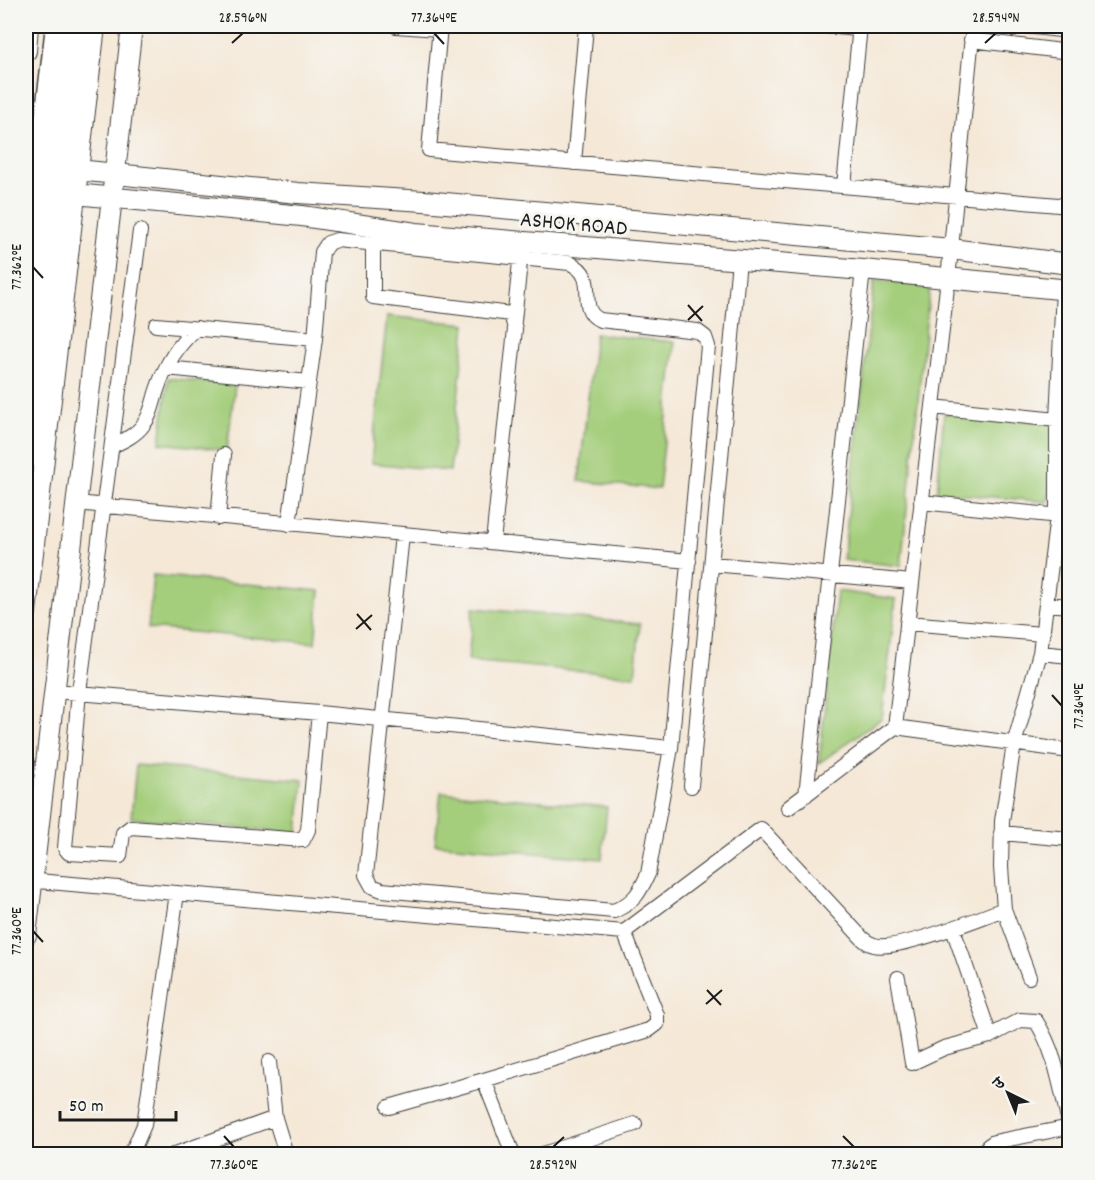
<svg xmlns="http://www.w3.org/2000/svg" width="1095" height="1180" viewBox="0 0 1095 1180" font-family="Dekko,'Playpen Sans Deva',sans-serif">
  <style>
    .green { fill: #a4ce7b; stroke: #60754c; stroke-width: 1.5 }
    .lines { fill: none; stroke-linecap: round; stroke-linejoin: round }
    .street-casing { stroke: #3d3b38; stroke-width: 16 }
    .secondary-casing { stroke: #3d3b38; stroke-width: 22 }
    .primary-casing { stroke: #3d3b38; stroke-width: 25 }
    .street { stroke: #fff; stroke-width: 14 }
    .secondary { stroke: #fff; stroke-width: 20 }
    .primary { stroke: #fff; stroke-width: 22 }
    .ticks { fill: none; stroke: #1c1c1c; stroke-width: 2 }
    .labels { text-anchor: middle; stroke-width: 6; stroke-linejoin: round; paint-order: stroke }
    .street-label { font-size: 22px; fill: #1c1c1c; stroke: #f6f6f2 }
    .neatline { fill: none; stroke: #1c1c1c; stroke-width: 2 }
    .ticks-label { font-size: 15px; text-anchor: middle; fill: #1c1c1c }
  </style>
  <rect width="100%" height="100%" fill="#f6f6f2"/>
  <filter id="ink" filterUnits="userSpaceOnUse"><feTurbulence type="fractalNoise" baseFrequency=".0167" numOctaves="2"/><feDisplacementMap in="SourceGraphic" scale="12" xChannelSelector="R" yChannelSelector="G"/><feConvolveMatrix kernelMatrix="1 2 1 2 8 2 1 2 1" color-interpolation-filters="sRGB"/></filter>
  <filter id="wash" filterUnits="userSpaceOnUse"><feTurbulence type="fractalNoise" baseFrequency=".008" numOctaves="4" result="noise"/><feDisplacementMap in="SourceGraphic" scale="24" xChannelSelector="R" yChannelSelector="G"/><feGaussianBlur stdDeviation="1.35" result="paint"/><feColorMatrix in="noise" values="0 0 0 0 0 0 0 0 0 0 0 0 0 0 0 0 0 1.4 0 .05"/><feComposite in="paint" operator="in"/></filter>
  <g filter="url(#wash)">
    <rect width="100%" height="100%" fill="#f5e8d7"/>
    <path class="green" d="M 874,281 L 930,285 L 901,566 L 843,560 Z
      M 387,316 L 466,324 L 450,471 L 371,463 Z
      M 595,334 L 675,342 L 659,489 L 579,481 Z
      M 168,378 L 235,385 L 227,450 L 160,443 Z
      M 944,413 L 1056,423 L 1048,502 L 937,492 Z
      M 153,575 L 320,591 L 315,643 L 148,628 Z
      M 837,591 L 896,599 L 882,718 L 819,763 Z
      M 473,608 L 640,624 L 635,676 L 468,661 Z
      M 136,765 L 303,780 L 298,833 L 131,818 Z
      M 441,792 L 607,807 L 602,859 L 435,844 Z"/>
  </g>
  <g filter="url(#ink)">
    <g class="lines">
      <defs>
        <path id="street" d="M 396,26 L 439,29
          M 440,26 L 429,150 L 1070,206
          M 824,26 L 859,29
          M 1025,26 L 1070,31
          M 971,40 L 1070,52
          M 574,163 L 586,26
          M 844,186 L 860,26
          M 140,231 L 79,692 L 65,848 L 69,853 L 120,856 L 123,833 L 131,827 L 303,840 L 308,830 L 319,713
          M 373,243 L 373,297 L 511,314 L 515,329 L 493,542
          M 514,321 L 521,252
          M 156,325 L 315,339
          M 166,368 L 309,382
          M 933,407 L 1057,420
          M 112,446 C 123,441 136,435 143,425 C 151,416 153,402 157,390 C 165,365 177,345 197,328
          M 921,502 L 1070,517
          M 76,503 L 689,561
          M 218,518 L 224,455
          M 289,524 L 315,339 L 322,252 L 328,243 L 337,240 L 570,263 C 602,278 574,308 600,320 L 697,331 L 705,337 L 708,346 L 671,748 L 648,874 C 639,894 634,902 614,911 L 382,890 L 372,886 L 366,875 L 402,535
          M 712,564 L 912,582
          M 1046,604 L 1070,606
          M 907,623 L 1043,634
          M 1040,653 L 1070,656
          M 54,691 L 319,713 L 671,748
          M 895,727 L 1070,751
          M 691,786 L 739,260
          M 806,795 L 863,270
          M 788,808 L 895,727 L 948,279 L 973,26
          M 1001,833 L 1070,839
          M 26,880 L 624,932 L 761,829 L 862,938 C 865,941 870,944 874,945 C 895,952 981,918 1004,909 L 1001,867 L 1002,821 L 1014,744 L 1040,653 L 1057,516 L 1057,420 L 1063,289
          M 1004,909 L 1029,977
          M 898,978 L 912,1063 L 944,1048 L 990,1036 L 953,929
          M 990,1036 L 1020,1020 L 1036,1021 C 1056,1052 1061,1090 1070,1127
          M 269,1062 L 275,1118 L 286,1154
          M 389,1107 L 484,1080
          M 129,1154 L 134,1148 L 144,1125 L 177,893
          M 175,1154 L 275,1118
          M 513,1154 L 484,1080 L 649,1030 L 657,1024 L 657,1015 L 624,932
          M 543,1154 L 635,1124
          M 987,1154 L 988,1146 L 994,1142 L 1070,1127"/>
        <path id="secondary" d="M 26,51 L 28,26
          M 78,170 L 298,193 L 424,201 L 951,249 L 1070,264
          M 75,194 L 302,216 L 416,233 L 863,270 L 1070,290
          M 26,612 L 95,26
          M 26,935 L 132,26"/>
        <path id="primary" d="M 26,287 L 57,26
          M 26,458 L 76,26"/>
      </defs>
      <use href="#street" class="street-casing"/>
      <use href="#secondary" class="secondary-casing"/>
      <use href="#primary" class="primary-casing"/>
      <use href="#street" class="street"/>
      <use href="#secondary" class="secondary"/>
      <use href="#primary" class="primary"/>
    </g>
  </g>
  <path class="ticks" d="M 434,33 L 444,44M 232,43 L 243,33M 985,43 L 996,33M 33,267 L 43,278M 688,305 L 702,321M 688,320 L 703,306M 357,614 L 371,630M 356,629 L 372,615M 1052,695 L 1062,706M 33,931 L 43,942M 707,990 L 721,1005M 706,1004 L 722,990M 224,1136 L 234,1147M 843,1136 L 854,1147M 553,1147 L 564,1137"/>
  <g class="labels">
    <g class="street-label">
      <text transform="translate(574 222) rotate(5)" y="8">ASHOK ROAD</text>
    </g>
  </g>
  <rect width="1095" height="1180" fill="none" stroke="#f6f6f2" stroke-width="66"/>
  <g transform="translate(1008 1093) rotate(317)" stroke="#f6f6f2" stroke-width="4.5" paint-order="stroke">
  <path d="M0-4.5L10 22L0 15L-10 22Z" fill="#1c1c1c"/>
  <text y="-9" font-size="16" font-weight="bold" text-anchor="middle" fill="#1c1c1c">उ</text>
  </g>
  <path d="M60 1111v9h116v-9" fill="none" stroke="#1c1c1c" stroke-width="3"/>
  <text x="69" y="1111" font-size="18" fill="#1c1c1c" stroke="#f6f6f2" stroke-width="4.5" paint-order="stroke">50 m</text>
  <rect x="33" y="33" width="1029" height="1114" class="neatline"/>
  <g class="ticks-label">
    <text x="243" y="22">28.596°N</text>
    <text x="434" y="22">77.364°E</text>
    <text x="996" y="22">28.594°N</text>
    <text transform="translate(16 267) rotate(-90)" y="5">77.362°E</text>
    <text transform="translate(1078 706) rotate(-90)" y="5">77.364°E</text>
    <text transform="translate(16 931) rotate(-90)" y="5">77.360°E</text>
    <text x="234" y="1169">77.360°E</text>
    <text x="553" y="1169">28.592°N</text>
    <text x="854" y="1169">77.362°E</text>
  </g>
</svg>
